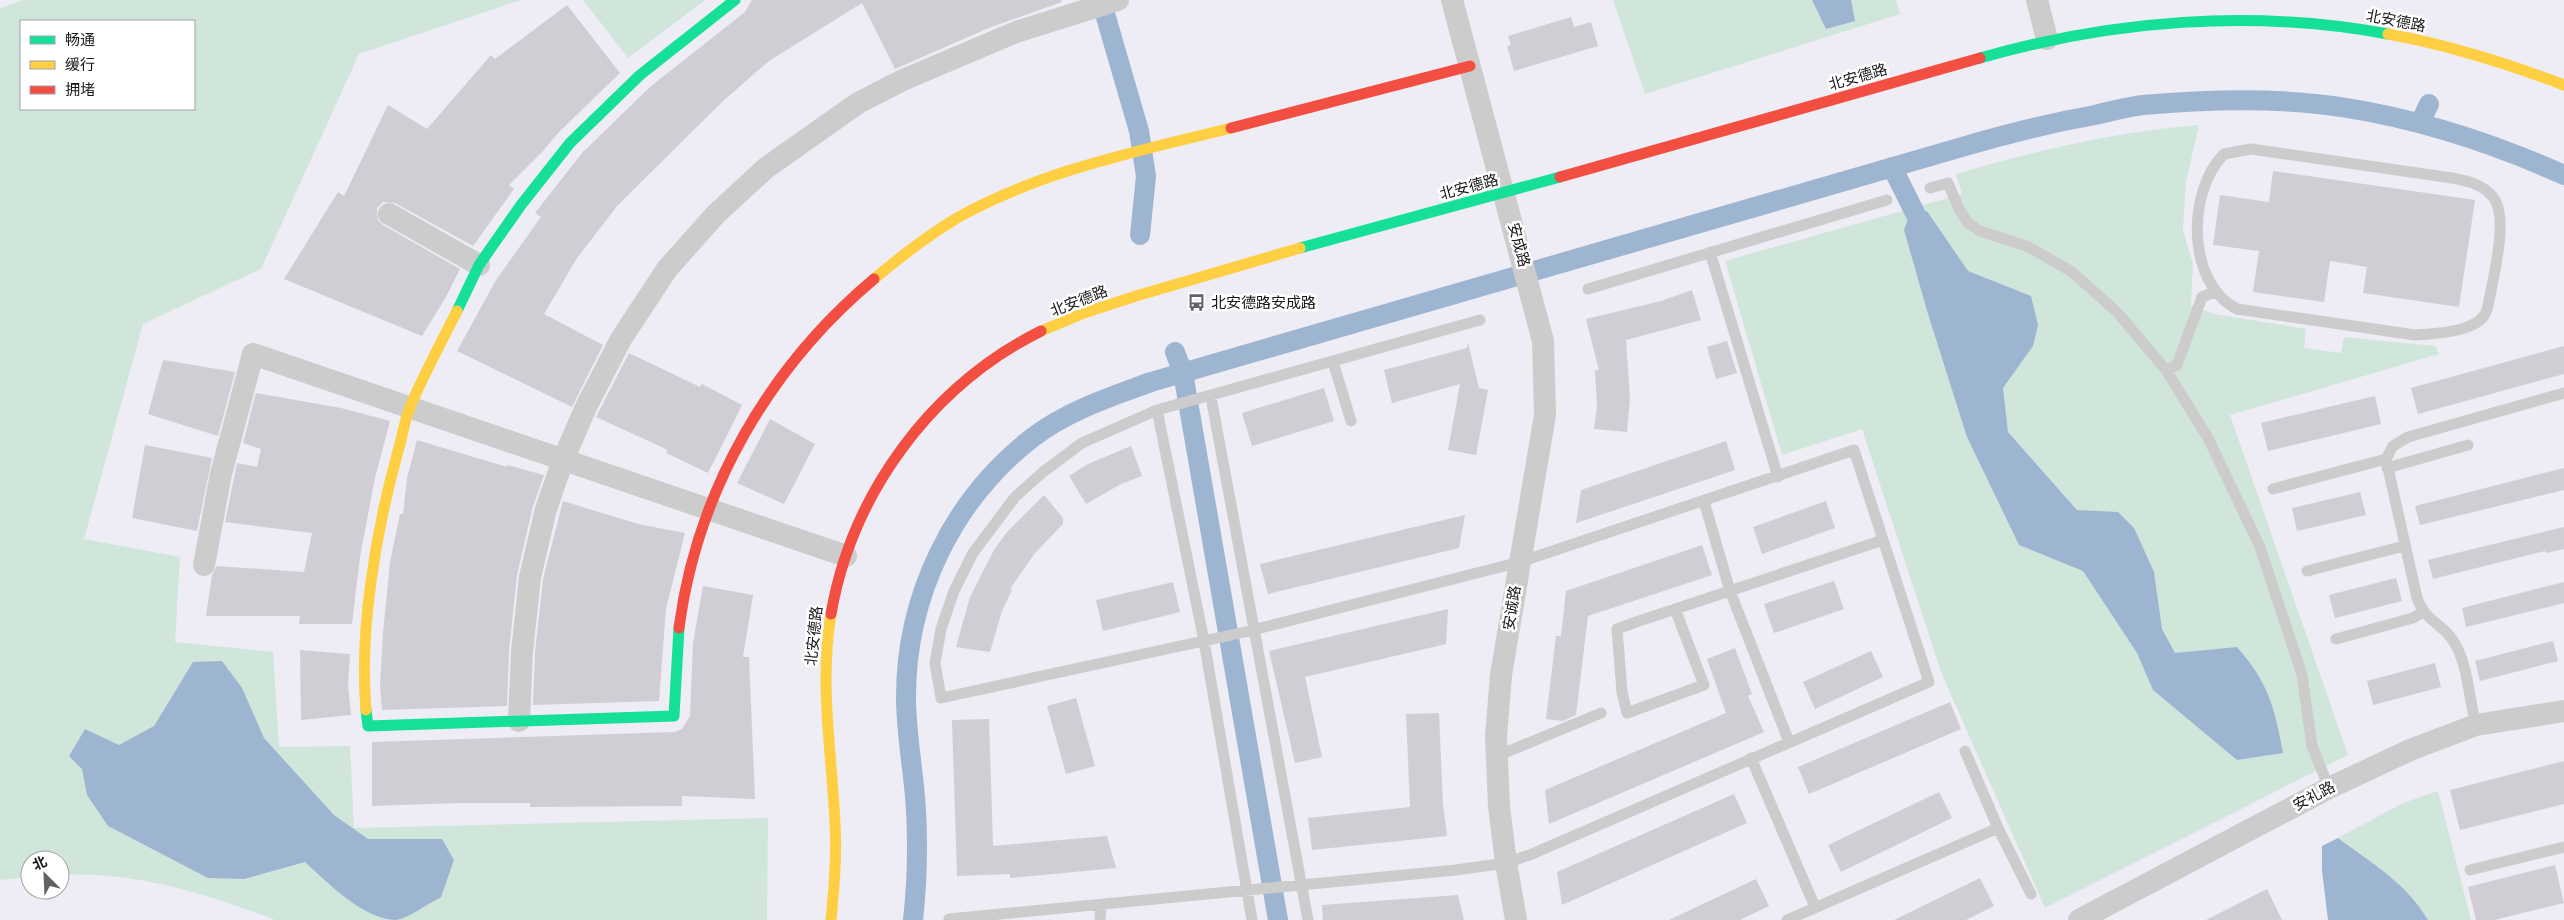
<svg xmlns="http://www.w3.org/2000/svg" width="2564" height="920" viewBox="0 0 2564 920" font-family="'Work Sans','Noto Sans SC',sans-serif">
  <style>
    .green { fill: #d1e6db; fill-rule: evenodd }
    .water { fill: #9eb5d2 }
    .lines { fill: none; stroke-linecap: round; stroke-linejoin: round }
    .canal { stroke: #9eb5d2; stroke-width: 20 }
    .building { fill: #d0ced4 }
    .lane { stroke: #cccccd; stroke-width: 11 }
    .street { stroke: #cccccd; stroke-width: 22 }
    .fast { stroke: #16e098; stroke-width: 11 }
    .slow { stroke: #ffcf43; stroke-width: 11 }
    .jam { stroke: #f24e42; stroke-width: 11 }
    .labels { text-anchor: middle; stroke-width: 5; stroke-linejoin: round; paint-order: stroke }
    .street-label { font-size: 15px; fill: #17161a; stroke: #fff }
    .poi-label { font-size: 15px; fill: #17161a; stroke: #fff; text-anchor: start }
  </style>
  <rect width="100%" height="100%" fill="#eeecf4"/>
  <path class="green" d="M 24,0 L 521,0 L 359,54 L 261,269 L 143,324 L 84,539 L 180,557 L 175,642 L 273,652 L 279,747 L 350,746 L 354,828 L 768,818 L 767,920 L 275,920 C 206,894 135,871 60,875 L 60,860 L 30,860 L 30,877 L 0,880 L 0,8 ZM 21,21 L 194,21 L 194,109 L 21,109 Z
    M 583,0 L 705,0 L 628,58 Z
    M 1613,0 L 1896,0 L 1900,14 L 1645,94 Z
    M 2199,125 L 2186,182 L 2183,230 L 2193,264 L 2191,305 L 2214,314 L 2306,329 L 2304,348 L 2341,353 L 2344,337 L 2435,346 L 2439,354 L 2230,415 L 2348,755 L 2045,908 L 1941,672 L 1862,429 L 1782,455 L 1725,261 L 1962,194 L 1956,174 C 2039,150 2113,132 2199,125 Z
    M 2438,791 L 2471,920 L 2428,920 C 2407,885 2371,861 2338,838 L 2403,803 Z"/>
  <path class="water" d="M 1812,0 L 1851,0 L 1855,21 L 1826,29 Z
    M 1927,211 L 1968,271 L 2031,296 L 2038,325 L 2033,346 L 2003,388 L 2008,432 L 2077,510 L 2118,512 L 2134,528 L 2154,572 L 2162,629 L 2175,653 L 2237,647 C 2268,682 2275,708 2283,753 L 2237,760 L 2153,690 L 2137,653 L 2083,571 L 2019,545 L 1967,437 L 1928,314 L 1904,230 L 1908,219 Z
    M 222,661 L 242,688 L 264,738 L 334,815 L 368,839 L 442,839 L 454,860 L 441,897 C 427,904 411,917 396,920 C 364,920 327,882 305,862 L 244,879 L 208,878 L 108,826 L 87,795 L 82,769 L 69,756 L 85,729 L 119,745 L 154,726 L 193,662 Z
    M 2338,838 C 2371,862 2407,884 2428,920 L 2328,920 L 2322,871 L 2322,846 Z"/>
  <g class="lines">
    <path class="canal" d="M 1101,0 L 1139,131 L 1146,176 L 1140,235
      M 2420,123 L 2429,104
      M 1892,167 L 1920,223
      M 1175,352 L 1183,373 L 1278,920
      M 913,920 C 917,884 918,847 916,810 C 914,773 906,735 906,697 C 906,597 952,500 1032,438 C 1067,411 1110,397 1151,382 L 1962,147 C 2006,134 2050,123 2095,115 C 2111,111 2127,107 2143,105 C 2209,99 2281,97 2347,108 C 2422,120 2495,144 2564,175"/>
  </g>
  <path class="building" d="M 752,0 L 1061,0 L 1062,2 L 991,27 L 895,69 L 862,3 L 769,61 L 723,101 L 618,205 L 577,258 L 544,314 L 603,345 L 572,407 L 457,351 L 496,280 L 541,217 L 535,213 L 582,153 L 650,87 L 745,12 Z
    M 567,5 L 620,73 L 559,132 L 543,151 L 509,185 L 514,189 L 473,246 L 395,203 L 383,202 L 377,208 L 378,220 L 383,225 L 460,269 L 446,297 L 422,336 L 284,279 L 338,192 L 344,196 L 388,105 L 427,129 L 491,55 L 495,59 Z
    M 1571,17 L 1574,27 L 1591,22 L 1598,46 L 1514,71 L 1507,46 L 1511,45 L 1508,36 Z
    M 2273,171 L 2475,200 L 2459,307 L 2363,293 L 2367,267 L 2330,261 L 2324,302 L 2253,292 L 2259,251 L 2213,245 L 2220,195 L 2269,202 Z
    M 1692,290 L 1701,320 L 1626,340 L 1630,398 L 1627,432 L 1594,429 L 1597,406 L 1595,370 L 1599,370 L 1586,319 L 1661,301 Z
    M 1727,341 L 1737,373 L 1716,379 L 1707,347 Z
    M 1468,343 L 1479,388 L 1488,390 L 1476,455 L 1448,450 L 1460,384 L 1392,403 L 1384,370 L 1467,348 Z
    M 2564,346 L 2564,374 L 2418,414 L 2411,388 Z
    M 629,353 L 700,387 L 702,384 L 742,405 L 708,473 L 666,453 L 668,450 L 596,417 Z
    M 163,360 L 235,372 L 218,436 L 148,414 Z
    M 1324,388 L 1334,421 L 1252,446 L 1242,413 Z
    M 256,393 L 341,408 L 390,421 L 375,478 L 360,557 L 352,624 L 299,624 L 300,616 L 206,616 L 212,575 L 217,566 L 304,572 L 312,533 L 225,522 L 237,463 L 257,467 L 261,449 L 243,443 Z
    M 2375,396 L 2381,424 L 2268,451 L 2261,423 Z
    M 770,419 L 815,444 L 784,504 L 737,483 Z
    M 417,440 L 507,467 L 507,465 L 544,475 L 533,506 L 517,575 L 509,651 L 507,706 L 382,710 L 380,686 L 383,632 L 390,562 L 400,514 L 403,514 L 407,478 Z
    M 1726,441 L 1735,470 L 1576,523 L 1581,490 Z
    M 145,445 L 212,458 L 197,531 L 132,518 Z
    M 1131,446 L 1142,476 L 1121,484 L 1086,504 L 1069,476 L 1088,464 Z
    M 2564,468 L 2564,490 L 2420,525 L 2415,506 Z
    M 2360,492 L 2366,515 L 2297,531 L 2292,508 Z
    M 1044,495 L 1063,518 L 1063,524 L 1035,553 L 1010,589 L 1012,590 L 1002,611 L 990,652 L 956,647 L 970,597 L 994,550 L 1007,532 Z
    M 563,501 L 638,524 L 685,533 L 666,609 L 659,701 L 533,705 L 535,653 L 543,579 Z
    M 1826,501 L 1835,528 L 1762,554 L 1753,527 Z
    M 1465,515 L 1459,548 L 1268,594 L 1260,564 Z
    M 2564,527 L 2564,549 L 2546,553 L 2545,551 L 2433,579 L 2428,560 Z
    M 1702,545 L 1712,575 L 1588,616 L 1576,715 L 1563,721 L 1546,719 L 1556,636 L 1561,636 L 1566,591 Z
    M 2396,578 L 2402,601 L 2335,618 L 2329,595 Z
    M 1834,581 L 1844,609 L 1774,633 L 1764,604 Z
    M 1173,582 L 1180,612 L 1103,631 L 1096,600 Z
    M 2564,582 L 2564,603 L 2466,627 L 2462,608 Z
    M 703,586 L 753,595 L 743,657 L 749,657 L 755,799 L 682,796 L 682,806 L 530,807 L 530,803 L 459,803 L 372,806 L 372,742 L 675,732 L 682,729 L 690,716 L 693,643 Z
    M 1448,609 L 1446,644 L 1305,677 L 1322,757 L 1295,763 L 1269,651 Z
    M 2553,641 L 2558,661 L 2480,681 L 2475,661 Z
    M 1735,648 L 1752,694 L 1748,696 L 1764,732 L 1549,824 L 1545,790 L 1726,713 L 1707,659 Z
    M 300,650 L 350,654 L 348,685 L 351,715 L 301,720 Z
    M 1871,651 L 1883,677 L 1815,709 L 1803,682 Z
    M 2435,663 L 2441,687 L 2373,705 L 2367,681 Z
    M 1076,698 L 1095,766 L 1066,774 L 1047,706 Z
    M 1950,702 L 1961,729 L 1809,794 L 1798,767 Z
    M 1439,713 L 1443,804 L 1447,836 L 1312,850 L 1308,818 L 1410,807 L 1406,714 Z
    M 989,719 L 993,846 L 1107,836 L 1116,868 L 1010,878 L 1010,874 L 957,876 L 952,720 Z
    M 2564,761 L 2564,804 L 2460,830 L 2450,790 Z
    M 1939,792 L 1952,818 L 1841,872 L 1828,845 Z
    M 1734,794 L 1747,823 L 1562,905 L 1557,872 Z
    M 2555,865 L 2564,903 L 2494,920 L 2476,920 L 2468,887 Z
    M 1980,878 L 1994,906 L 1966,920 L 1894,920 Z
    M 1756,879 L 1769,906 L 1740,920 L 1669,920 Z
    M 2267,889 L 2282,920 L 2206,920 Z
    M 1458,895 L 1464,920 L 1323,920 L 1322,905 Z"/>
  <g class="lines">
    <path class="lane" d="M 2251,149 L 2452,178 C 2468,181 2482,184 2493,197 C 2510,218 2492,281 2488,306 C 2487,310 2485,315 2483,317 C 2471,332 2433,334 2415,335 L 2237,309 C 2186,283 2187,191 2224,154 Z
      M 1930,188 L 1948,183 L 1959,209 L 1968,223 L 1980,231 L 2029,247 L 2072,272 L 2118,313 L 2166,370 L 2208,438 L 2260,547 L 2302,675 L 2312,746 L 2329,788
      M 1710,252 L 1778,477
      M 1588,289 L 1887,200
      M 1333,362 L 1351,421
      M 2166,370 L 2177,365 L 2202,297 L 2215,292
      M 1211,397 L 1308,920
      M 1157,410 L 1204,641 L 1252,920
      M 2386,459 L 2417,598 C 2427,624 2442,622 2454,642 C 2468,664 2469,700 2476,725
      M 2387,468 L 2468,445
      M 2273,489 L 2386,459 L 2393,446 L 2408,437 L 2564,393
      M 1704,501 L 1730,591 L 1789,742
      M 2307,571 L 2404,546
      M 1675,609 L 1704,685 L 1627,713 L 1622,692 L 1617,629 L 1636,622 L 1883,540
      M 2336,639 L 2413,618 L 2423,612
      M 1965,751 L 1998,828 L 2031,894
      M 1497,756 L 1601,713
      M 1751,758 L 1815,907
      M 2470,870 L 2564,847
      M 949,919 L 1456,870 L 1506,863 L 1532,854 L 1929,682 L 1854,450 L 1520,562 L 1245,632 L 941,698 L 935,663 L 941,629 L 954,591 L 973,553 L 1015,497 L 1043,472 L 1082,443 L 1157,410 L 1480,320
      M 1100,920 L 1101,905
      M 1787,920 L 1998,828"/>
    <path class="street" d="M 1452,0 L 1543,341 L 1545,415 L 1501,675 L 1496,737 L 1499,806 L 1506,863 L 1516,920
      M 2037,0 L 2047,39
      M 389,214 L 479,265
      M 204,565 L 221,474 L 253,354 L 846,556
      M 519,721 L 522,652 L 530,577 L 546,509 L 563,460 L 586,407 L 621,339 L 667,269 L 716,214 L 766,168 L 858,103 L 903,80 L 1016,32 L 1118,0
      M 2079,920 L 2329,788 L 2410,750 L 2476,725 L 2564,711"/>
    <path class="fast" d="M 1980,58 C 2112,20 2253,9 2388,34
      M 1300,248 L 1560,177
      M 457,311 L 479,265 L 521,205 L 570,143 L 640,75 L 735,0
      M 366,710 L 368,726 L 674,716 L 679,628"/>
    <path class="slow" d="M 2388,34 C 2449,45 2506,63 2564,85
      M 874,279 C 900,257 927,236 957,218 C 1040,171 1139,151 1231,128
      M 1041,331 L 1084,313 L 1136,296 L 1300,248
      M 366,710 C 359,631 376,531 397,455 C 402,439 404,422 410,407 C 424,374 441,343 457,311
      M 831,920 C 834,888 837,856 835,824 C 832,753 819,685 831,614"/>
    <path class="jam" d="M 1231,128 L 1470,66
      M 1560,177 L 1980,58
      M 831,614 C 852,493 931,386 1041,331
      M 679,628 C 697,491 769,367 874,279"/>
  </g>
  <defs>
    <symbol id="bus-bare" viewBox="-9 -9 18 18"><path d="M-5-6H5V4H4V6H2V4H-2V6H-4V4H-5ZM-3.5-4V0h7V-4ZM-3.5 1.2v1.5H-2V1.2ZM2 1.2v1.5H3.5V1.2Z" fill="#626166" stroke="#fff" stroke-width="2.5" paint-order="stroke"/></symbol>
  </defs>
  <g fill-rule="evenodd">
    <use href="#bus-bare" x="1184" y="290" width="25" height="25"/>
  </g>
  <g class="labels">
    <g class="street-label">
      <text transform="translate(2396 21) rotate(11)" y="5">北安德路</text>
      <text transform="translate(1858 77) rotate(-16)" y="5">北安德路</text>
      <text transform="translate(1469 187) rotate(-15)" y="5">北安德路</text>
      <text transform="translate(1519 245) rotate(75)" y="5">安成路</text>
      <text transform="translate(1079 301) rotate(-21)" y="5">北安德路</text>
      <text transform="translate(1512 608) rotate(-81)" y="5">安诚路</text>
      <text transform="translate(814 636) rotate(-84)" y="5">北安德路</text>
      <text transform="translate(2314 796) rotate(-28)" y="5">安礼路</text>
    </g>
    <g class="poi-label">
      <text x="1211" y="308">北安德路安成路</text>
    </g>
  </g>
  <rect x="20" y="20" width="175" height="90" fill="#ffffff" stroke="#a2a2a3"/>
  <rect x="30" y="36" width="25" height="8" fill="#16e098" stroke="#a2a2a3"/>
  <text x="65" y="45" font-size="15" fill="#17161a">畅通</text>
  <rect x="30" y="61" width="25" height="8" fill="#ffcf43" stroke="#a2a2a3"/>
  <text x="65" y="70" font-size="15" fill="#17161a">缓行</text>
  <rect x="30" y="86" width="25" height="8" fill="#f24e42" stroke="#a2a2a3"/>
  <text x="65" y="95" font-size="15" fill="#17161a">拥堵</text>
  <g transform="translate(45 875) rotate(336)"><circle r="24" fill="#ffffff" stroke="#a2a2a3"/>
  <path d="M0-4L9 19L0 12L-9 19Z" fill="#626166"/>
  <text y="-8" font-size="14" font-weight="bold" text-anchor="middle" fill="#17161a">北</text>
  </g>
</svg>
